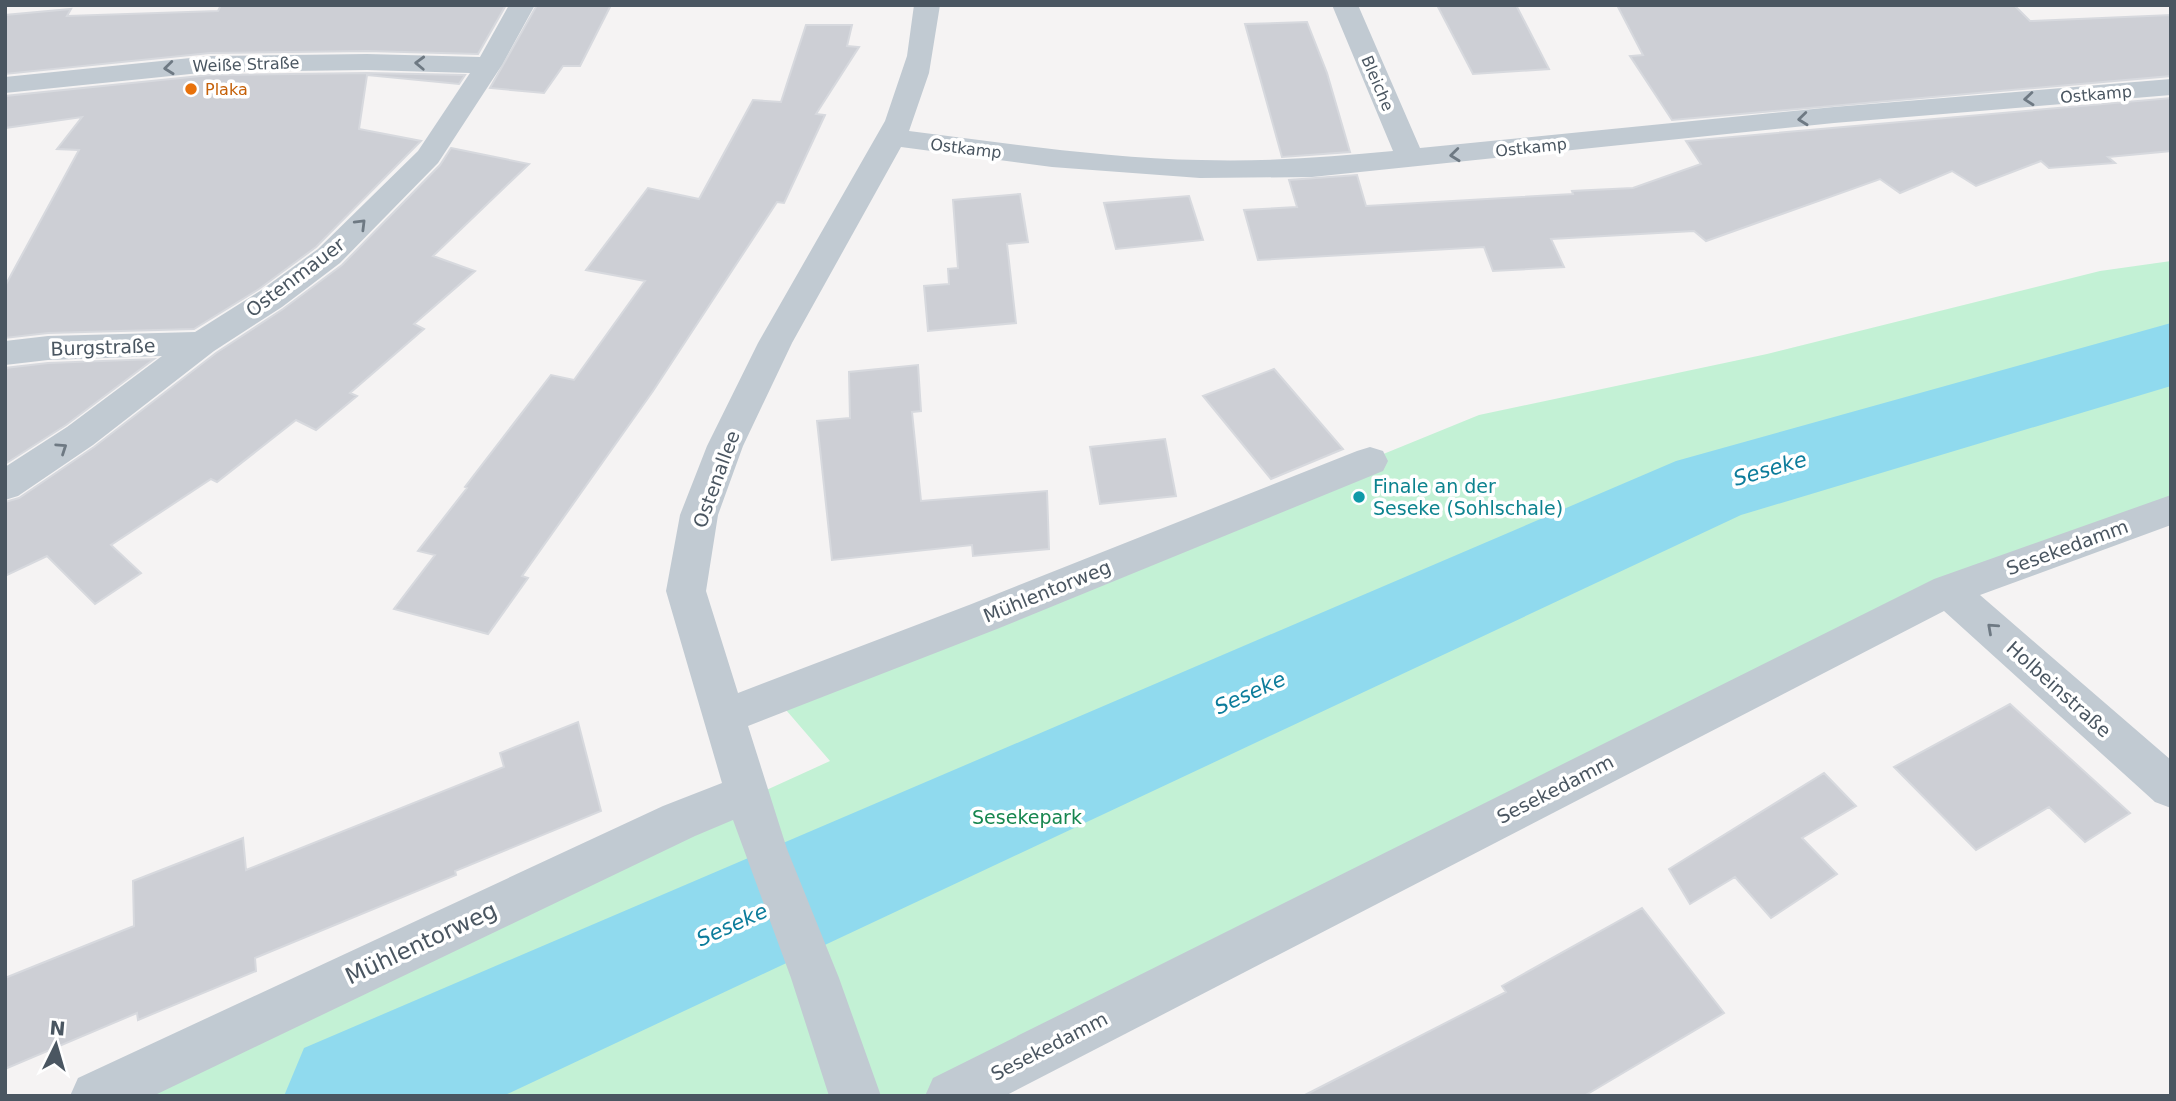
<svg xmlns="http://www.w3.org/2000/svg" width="2176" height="1101" viewBox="0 0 2176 1101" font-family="'DejaVu Sans',sans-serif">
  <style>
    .green { fill: #c3f1d5 }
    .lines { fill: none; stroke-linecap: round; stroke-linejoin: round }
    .river { fill: #90daee; fill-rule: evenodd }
    .building { fill: #cdcfd5; stroke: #d7d9de; stroke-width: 2 }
    .minor { fill: #c1cad2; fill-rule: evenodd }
    .oneway { stroke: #6e7983 }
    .food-dot { fill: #e8710a; stroke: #fff; stroke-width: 2.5 }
    .culture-dot { fill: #0f9aa8; stroke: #fff; stroke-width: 2.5 }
    .labels { text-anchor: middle; stroke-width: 7; stroke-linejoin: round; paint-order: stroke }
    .far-street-label { font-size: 16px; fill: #4a5661; stroke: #fff }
    .far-food-label { font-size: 16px; fill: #c56008; stroke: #fff; text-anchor: start }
    .street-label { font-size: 19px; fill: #4a5661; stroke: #fff }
    .culture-label { font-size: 19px; fill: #0d838f; stroke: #fff; text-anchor: start }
    .park-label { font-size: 19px; fill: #17864f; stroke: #fff }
    .water-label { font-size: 21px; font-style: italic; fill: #0c7c9b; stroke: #fff }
    .near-street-label { font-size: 23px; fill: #4a5661; stroke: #fff }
  </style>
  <rect width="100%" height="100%" fill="#f5f3f3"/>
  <path class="green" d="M 2171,261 L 2171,501 L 935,1096 L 96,1096 L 830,761 L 774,696 L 1018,603 L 1479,415 L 1767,354 L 2100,271 Z"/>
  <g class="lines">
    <path class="river" d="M 2171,323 L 2171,386 L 1741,515 L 503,1096 L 284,1096 L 304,1048 L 1676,461 Z"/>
  </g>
  <path class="building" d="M 221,5 L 506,5 L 478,54 L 367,51 L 210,53 L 5,74 L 5,15 L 71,9 L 67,16 L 218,11 Z
    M 537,5 L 611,5 L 580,66 L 563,66 L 544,93 L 490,88 Z
    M 1437,5 L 1516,5 L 1549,69 L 1473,74 Z
    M 1617,5 L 2014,5 L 2030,21 L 2171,15 L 2171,76 L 1672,120 L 1630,56 L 1643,55 Z
    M 1307,22 L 1327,73 L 1350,152 L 1282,157 L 1245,24 Z
    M 806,25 L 852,25 L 847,46 L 859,47 L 816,114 L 825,115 L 784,203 L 777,202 L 653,391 L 522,576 L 528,578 L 488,634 L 394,609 L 435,555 L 418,551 L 467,488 L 465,487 L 551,375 L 574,380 L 645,281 L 586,270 L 648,188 L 699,199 L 753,100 L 781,102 Z
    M 367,73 L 465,75 L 459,84 L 367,75 L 359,129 L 421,141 L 316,247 L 259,289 L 194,329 L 48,333 L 5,338 L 5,286 L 79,150 L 57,149 L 82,117 L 5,128 L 5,96 L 210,75 Z
    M 2171,98 L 2171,151 L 2108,157 L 2115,163 L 2049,168 L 2041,161 L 1976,186 L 1952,171 L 1900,193 L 1880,179 L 1706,241 L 1694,231 L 1551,239 L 1564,267 L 1493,271 L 1484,247 L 1258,260 L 1244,210 L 1297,207 L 1289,180 L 1357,175 L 1366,206 L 1573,194 L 1572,191 L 1633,188 L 1701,164 L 1686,141 Z
    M 451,148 L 529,164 L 433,256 L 475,271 L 414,324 L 424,329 L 350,393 L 357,396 L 316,430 L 296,420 L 217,482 L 211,479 L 111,545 L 141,573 L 95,604 L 47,556 L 5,576 L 5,502 L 19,498 L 94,447 L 216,353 L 283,309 L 342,265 L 440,165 Z
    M 1020,194 L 1028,242 L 1007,244 L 1016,323 L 928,331 L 924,286 L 949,284 L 948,269 L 958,268 L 953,200 Z
    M 1189,196 L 1203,240 L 1116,249 L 1104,203 Z
    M 154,359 L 66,425 L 5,464 L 5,368 L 48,363 Z
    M 918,365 L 921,411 L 912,412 L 921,501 L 1047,491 L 1049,549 L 973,556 L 972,545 L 832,560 L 817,421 L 850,418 L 849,372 Z
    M 1274,369 L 1343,449 L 1271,479 L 1203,396 Z
    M 1165,439 L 1176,496 L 1100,504 L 1090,447 Z
    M 2010,704 L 2130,813 L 2085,842 L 2049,807 L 1976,850 L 1894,767 Z
    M 578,722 L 601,811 L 455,871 L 456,875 L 255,958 L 256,971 L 138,1020 L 137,1013 L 5,1069 L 5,978 L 134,926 L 133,881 L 243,838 L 246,870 L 504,767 L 500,753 Z
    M 1824,773 L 1856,806 L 1802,838 L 1837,874 L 1771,918 L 1735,877 L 1690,904 L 1669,869 Z
    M 1642,908 L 1724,1013 L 1584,1096 L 1303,1096 L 1506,992 L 1502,986 Z"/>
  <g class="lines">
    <path class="minor" d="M 509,5 L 535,5 L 502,65 L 438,163 L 340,263 L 282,307 L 214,351 L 93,445 L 18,496 L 5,500 L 5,467 L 67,427 L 162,356 L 48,360 L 5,365 L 5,341 L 48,336 L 195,332 L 260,291 L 318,249 L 418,151 L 470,73 L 367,70 L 210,72 L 5,93 L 5,77 L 210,56 L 367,54 L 480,57 Z
      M 914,5 L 940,5 L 929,73 L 909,131 C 1006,143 1103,158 1201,160 C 1265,162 1329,157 1393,151 L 1332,5 L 1358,5 L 1420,148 L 1834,107 L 2171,79 L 2171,95 L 1834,123 L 1312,177 L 1200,178 L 1052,167 L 901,147 L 792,343 L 743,446 L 718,515 L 706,591 L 738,693 L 969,605 L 1357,451 L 1370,447 L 1383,451 L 1388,461 L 1383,471 L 997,629 L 748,726 L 787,849 L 839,978 L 881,1096 L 829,1096 L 791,978 L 733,820 L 695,836 L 153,1096 L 70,1096 L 78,1078 L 663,806 L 722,783 L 666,591 L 680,515 L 707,446 L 758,343 L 885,121 L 907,56 Z
      M 2171,495 L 2171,525 L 1980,595 L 2171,760 L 2171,808 L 2155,802 L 1944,611 L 1005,1096 L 925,1096 L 933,1078 L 1934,579 Z"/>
  </g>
  <defs><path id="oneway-chevron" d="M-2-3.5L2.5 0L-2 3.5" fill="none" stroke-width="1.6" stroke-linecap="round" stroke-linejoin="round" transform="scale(1.75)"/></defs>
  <g class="oneway">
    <use href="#oneway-chevron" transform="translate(420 63) rotate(-178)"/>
    <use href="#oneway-chevron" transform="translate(169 68) rotate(174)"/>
    <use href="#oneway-chevron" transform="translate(2029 99) rotate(175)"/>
    <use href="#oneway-chevron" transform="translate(1803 119) rotate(174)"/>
    <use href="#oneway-chevron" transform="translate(1455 155) rotate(174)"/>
    <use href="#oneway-chevron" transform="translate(361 224) rotate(-45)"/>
    <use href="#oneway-chevron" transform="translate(62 448) rotate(-34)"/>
    <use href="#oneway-chevron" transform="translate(1992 628) rotate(-138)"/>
  </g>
  <circle class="food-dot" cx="191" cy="89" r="7"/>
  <circle class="culture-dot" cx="1359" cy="497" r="7"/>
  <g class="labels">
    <g class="far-street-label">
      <text transform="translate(246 64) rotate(-2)" y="6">Weiße Straße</text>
      <text transform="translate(1378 83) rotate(67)" y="6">Bleiche</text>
      <text transform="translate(2096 94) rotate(-5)" y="6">Ostkamp</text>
      <text transform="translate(1531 147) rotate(-6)" y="6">Ostkamp</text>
      <text transform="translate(966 148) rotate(7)" y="6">Ostkamp</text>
    </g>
    <g class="far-food-label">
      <text x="205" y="95">Plaka</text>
    </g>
    <g class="street-label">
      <text transform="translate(295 277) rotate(-37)" y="7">Ostenmauer</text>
      <text transform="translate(103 347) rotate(-2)" y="7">Burgstraße</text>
      <text transform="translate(716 479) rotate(-70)" y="7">Ostenallee</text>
      <text transform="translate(2067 547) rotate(-20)" y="7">Sesekedamm</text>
      <text transform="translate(1047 591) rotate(-22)" y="7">Mühlentorweg</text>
      <text transform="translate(2059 689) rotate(42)" y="7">Holbeinstraße</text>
      <text transform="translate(1555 789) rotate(-27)" y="7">Sesekedamm</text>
      <text transform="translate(1049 1046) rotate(-27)" y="7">Sesekedamm</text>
    </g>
    <g class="culture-label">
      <text x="1373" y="493">Finale an der<tspan x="1373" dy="22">Seseke (Sohlschale)</tspan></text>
    </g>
    <g class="park-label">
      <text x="1027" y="824">Sesekepark</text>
    </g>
    <g class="water-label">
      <text transform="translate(1770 469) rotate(-16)" y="7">Seseke</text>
      <text transform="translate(1250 693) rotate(-24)" y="7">Seseke</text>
      <text transform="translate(732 925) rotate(-24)" y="7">Seseke</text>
    </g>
    <g class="near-street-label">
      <text transform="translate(421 943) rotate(-25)" y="8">Mühlentorweg</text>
    </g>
  </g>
  <rect width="2176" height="1101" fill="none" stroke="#4a5661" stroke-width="14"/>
  <g transform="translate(56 1045) rotate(5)" stroke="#ffffff" stroke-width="5" paint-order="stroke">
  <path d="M0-5L12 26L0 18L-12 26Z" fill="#4a5661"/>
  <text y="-10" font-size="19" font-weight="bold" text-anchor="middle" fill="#4a5661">N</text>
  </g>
</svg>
